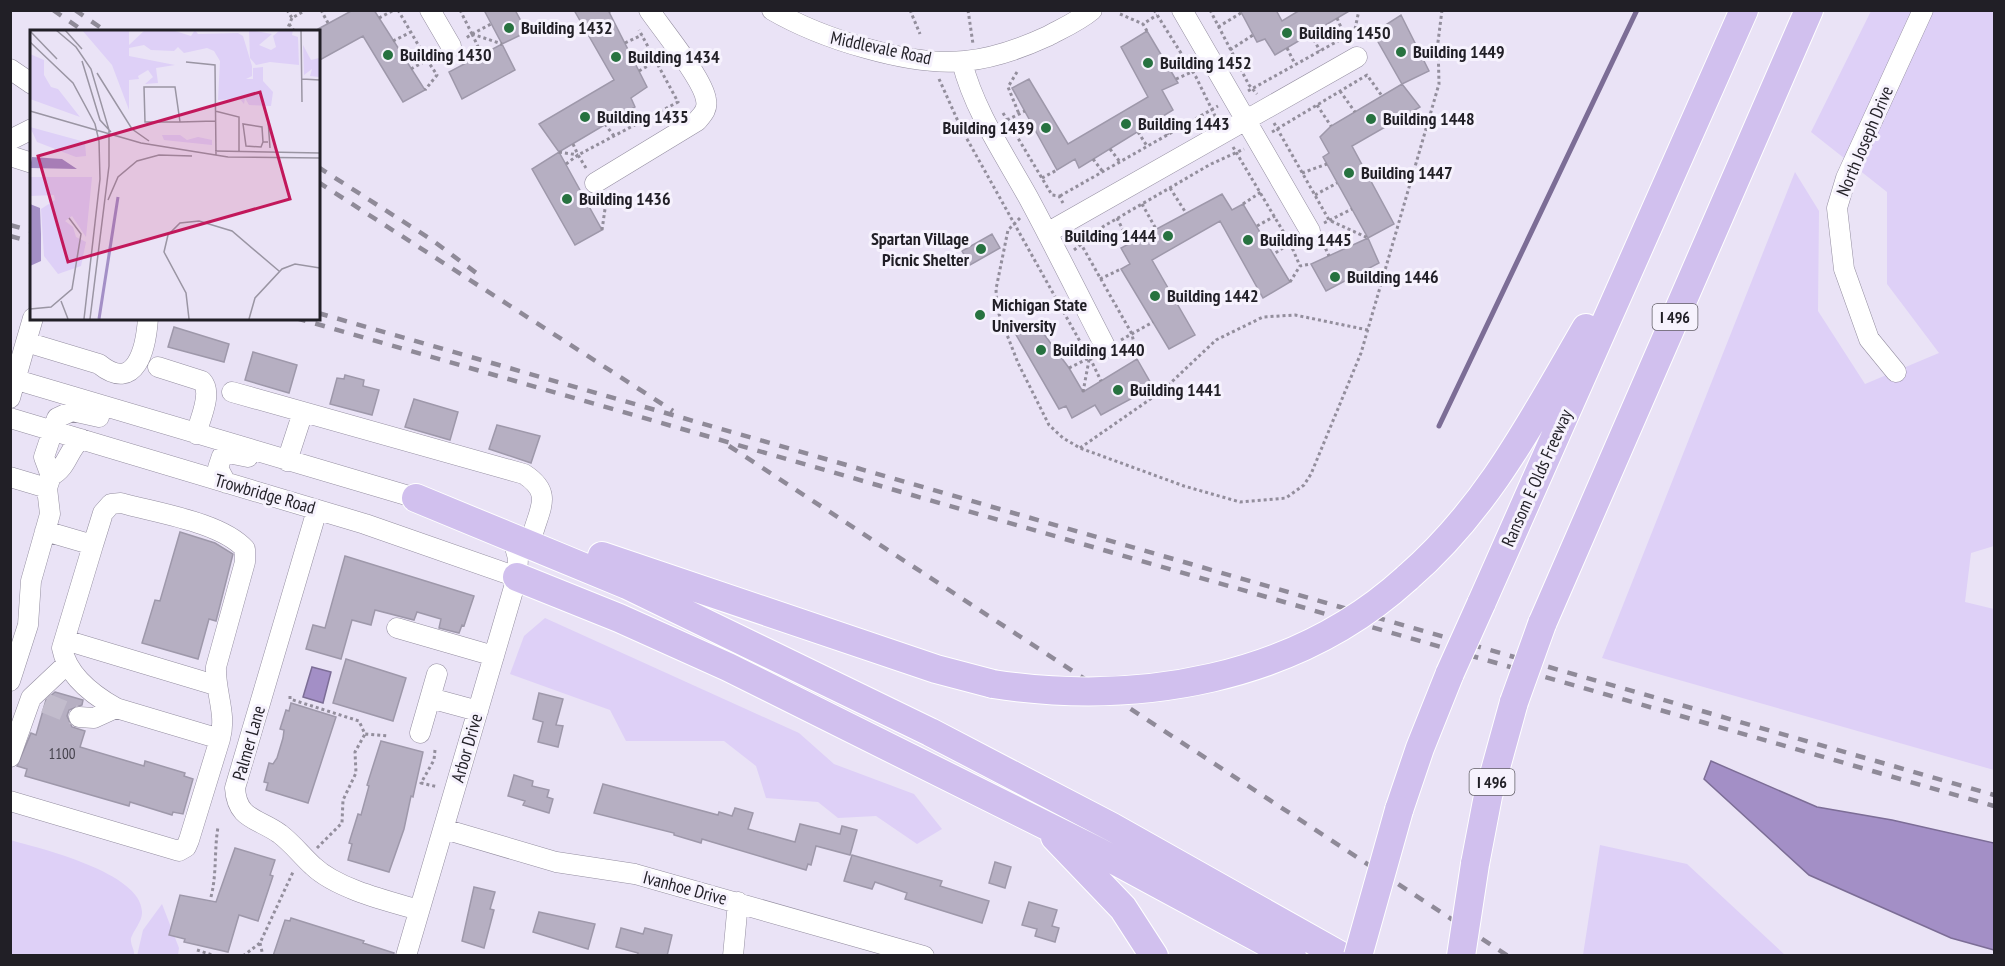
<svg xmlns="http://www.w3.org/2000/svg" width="2005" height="966" viewBox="0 0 2005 966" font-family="'PT Sans Narrow',sans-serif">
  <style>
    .green { fill: #ded0f7 }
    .water { fill: #a38fc6; stroke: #7c6d96; stroke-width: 1.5 }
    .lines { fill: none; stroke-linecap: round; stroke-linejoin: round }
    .stream { stroke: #7c6d96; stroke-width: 5 }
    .building { fill: #b6afc2; stroke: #9e98aa; stroke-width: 1.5 }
    .minor-tunnel { stroke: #c2bccc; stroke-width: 20; stroke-dasharray: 20 10; stroke-linecap: butt }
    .minor-casing { stroke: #948ea0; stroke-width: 21 }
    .highway-casing { stroke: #fff; stroke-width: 30 }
    .path { stroke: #938e9c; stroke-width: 3; stroke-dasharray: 3 3; stroke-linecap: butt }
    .minor { stroke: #fff; stroke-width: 20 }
    .highway { stroke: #d1c0ee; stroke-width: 28 }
    .rail { stroke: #8f8a98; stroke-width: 4.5; stroke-dasharray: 10 10; stroke-linecap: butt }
    .highway-bridge-casing { stroke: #fff; stroke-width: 30; stroke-linecap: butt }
    .highway-bridge { stroke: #d1c0ee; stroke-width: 28 }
    .poi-dot { fill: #277240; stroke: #f6f2fd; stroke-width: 2 }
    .labels { text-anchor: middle; stroke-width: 6; stroke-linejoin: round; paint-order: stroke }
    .number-label { font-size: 15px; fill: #46434d }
    .shield { fill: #f6f2fd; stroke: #615e66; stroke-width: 1.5 }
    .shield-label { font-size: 16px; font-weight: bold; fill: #211f26 }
    .poi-label { font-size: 18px; font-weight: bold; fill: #211f26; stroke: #f6f2fd; text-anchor: start }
    .street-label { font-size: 18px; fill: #211f26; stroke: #f6f2fd }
    .inset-river { fill: none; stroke: #a38fc6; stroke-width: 3 }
    .inset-road { fill: none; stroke: #9a95a3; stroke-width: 1.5 }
    .view { fill: #c2185b; fill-opacity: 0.15; stroke: #c2185b; stroke-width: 3 }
    .inset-edge { fill: none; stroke: #211f26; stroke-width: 3 }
  </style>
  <rect width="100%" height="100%" fill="#eae3f6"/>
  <path class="green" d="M 1871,11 L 1994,11 L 1994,546 L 1971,553 L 1965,602 L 1994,609 L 1994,770 L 1602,658 L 1795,172 L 1819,211 L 1818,311 L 1865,384 L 1939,353 L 1887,284 L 1887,192 L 1811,132 Z
    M 545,618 L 799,733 L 834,764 L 914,794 L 942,829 L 917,844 L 876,816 L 838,818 L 818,802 L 766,798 L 756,766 L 724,741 L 626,741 L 610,710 L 510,674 L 524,636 Z
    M 10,840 C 39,848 144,873 142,913 C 142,921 134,930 131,938 C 130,944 135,950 134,955 L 11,955 Z
    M 1600,845 L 1687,864 L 1785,955 L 1583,955 Z
    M 162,904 L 179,948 L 178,955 L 137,956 L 143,930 Z"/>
  <path class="water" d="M 312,667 L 331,672 L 323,703 L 303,697 Z
    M 1711,761 L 1817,807 L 1892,820 L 1994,843 L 1994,950 L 1951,938 L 1809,875 L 1704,779 Z"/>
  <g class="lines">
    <path class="stream" d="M 1439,426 L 1637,10"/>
  </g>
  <path class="building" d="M 353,10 L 374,10 L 425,90 L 403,102 L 363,36 L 318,61 L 318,29 Z
    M 484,10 L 515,10 L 527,32 L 502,44 Z
    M 574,10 L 608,10 L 647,87 L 631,98 L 635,107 L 559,152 L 539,124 L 614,80 Z
    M 1240,10 L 1276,10 L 1282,21 L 1300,10 L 1351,10 L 1275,55 L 1265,39 L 1257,42 Z
    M 1401,15 L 1429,71 L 1402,84 L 1373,33 Z
    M 1147,31 L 1178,83 L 1162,90 L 1173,110 L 1079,168 L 1075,159 L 1057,170 L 1012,88 L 1029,79 L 1068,144 L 1148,97 L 1121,47 Z
    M 502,44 L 515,70 L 462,99 L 449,72 Z
    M 1402,84 L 1420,107 L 1352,146 L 1394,224 L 1368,238 L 1323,157 L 1329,153 L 1320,137 L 1331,126 Z
    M 559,152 L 602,230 L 575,245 L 532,169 Z
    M 1222,194 L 1232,210 L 1243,204 L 1290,282 L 1263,298 L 1220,221 L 1152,260 L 1195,335 L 1169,349 L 1121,269 L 1130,264 L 1121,248 Z
    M 992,234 L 1000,248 L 970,265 L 962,251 Z
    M 1368,238 L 1379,263 L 1326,291 L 1311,264 Z
    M 1035,322 L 1069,368 L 1083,392 L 1137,359 L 1153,387 L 1101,415 L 1095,405 L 1072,418 L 1066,406 L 1059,409 L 1015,333 Z
    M 174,327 L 229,344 L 224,362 L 168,347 Z
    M 253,352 L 297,365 L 289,393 L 245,380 Z
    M 345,375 L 364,380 L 363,386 L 379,390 L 372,415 L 330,404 L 337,378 L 344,379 Z
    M 414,399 L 458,412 L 450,440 L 405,427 Z
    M 497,425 L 540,436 L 531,463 L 489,449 Z
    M 180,532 L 215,543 L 233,554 L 216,621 L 209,619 L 198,659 L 142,643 L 155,600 L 160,601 Z
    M 345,556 L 474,596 L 464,626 L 462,625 L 459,633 L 439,628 L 441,619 L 417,612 L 414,620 L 375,610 L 371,625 L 352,620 L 341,659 L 306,649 L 313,625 L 325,628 Z
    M 346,659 L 406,678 L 393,721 L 333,703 Z
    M 55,692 L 83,700 L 82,705 L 69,710 L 67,716 L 72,727 L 85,731 L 80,747 L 144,766 L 145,761 L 185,773 L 184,776 L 193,779 L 183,814 L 173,812 L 172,815 L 130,802 L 129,806 L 25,776 L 27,769 L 17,766 L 31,733 L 36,735 L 46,700 Z
    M 539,693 L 563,699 L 556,725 L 563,726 L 558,747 L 538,742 L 543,722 L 533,719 Z
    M 291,703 L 336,717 L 308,803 L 266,790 L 268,783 L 264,782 L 269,763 L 273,764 L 277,758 L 283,738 L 284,730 L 280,729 L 286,710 L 289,711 Z
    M 381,741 L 423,752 L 413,797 L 411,796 L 404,829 L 389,872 L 348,860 L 352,844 L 349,843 L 358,814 L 361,815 L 369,786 L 367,785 Z
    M 514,775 L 533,781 L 532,786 L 549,790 L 547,797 L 553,799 L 549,813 L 523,805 L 525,801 L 508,796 Z
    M 603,784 L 718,815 L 719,812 L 732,816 L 735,808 L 753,813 L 748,829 L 795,842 L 800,824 L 840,834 L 842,826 L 857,830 L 850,855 L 816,846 L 811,865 L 808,864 L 806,870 L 702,839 L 701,843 L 674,835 L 674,833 L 594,813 Z
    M 235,848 L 275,860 L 270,875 L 273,876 L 258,921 L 239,915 L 228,952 L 184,942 L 185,939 L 169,935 L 180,895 L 216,902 Z
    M 852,855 L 942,881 L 940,886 L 989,901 L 982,923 L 905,899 L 907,893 L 875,882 L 872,889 L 844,881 Z
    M 995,862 L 1011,867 L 1005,888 L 989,883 Z
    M 474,887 L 495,892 L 490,909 L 494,910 L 484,948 L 462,941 Z
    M 1029,902 L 1057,910 L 1052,926 L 1059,928 L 1055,942 L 1035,936 L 1037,929 L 1022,925 Z
    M 539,912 L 595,924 L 588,949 L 533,932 Z
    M 291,918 L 364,941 L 363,943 L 394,953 L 393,956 L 273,956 L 285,920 L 290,921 Z
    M 621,928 L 643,934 L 645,928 L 672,935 L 667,956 L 637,956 L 638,953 L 616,947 Z"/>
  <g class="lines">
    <path class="minor-tunnel" d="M 45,703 L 79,717"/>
    <defs>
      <path id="minor" d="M 430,10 L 451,46
        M 772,10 C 820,38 910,67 965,61 C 995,58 1022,48 1048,36 C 1063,28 1079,21 1092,10
        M 1182,10 L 1310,231
        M 962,62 C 974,110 1004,154 1028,197 C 1055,247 1080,298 1106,348
        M 10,69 L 32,84
        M 10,140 L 32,129
        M 10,156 L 32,163
        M 595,183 L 697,121 C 703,114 708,109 706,100 C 704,80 662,29 649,10
        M 1047,233 L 1357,57
        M 26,342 L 33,318
        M 158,367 L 202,381 C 213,393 200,419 196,434
        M 1896,372 L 1869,339 L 1844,269 L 1837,208 L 1846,178 L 1923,10
        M 10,378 L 416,498
        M 232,392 L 524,474 C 552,492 541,506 533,533
        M 10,398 L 26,342 L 99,364 C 136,394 146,348 148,318
        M 10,418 L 365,524 L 517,577
        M 81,439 C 67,451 68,467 51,476 L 44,457 L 57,418 L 72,411 L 99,417
        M 287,461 L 303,412
        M 10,477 L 47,488
        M 226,483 L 218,468 L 222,456 L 228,453 L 248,457
        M 317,510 L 235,788 C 237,820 258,818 280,834 C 293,844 301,855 313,866 C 337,889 388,901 419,910
        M 45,531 L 93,545 L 62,648 C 67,675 93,695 116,708 L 220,739 C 227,714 215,692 216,667 L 245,562 L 245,549 C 221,522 156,513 121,503 L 111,504 L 103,513 L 93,545
        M 397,628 L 494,656
        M 65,640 L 215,685
        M 10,681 L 28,625 L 31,581 L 50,514 L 47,488 L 51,476
        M 430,698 L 478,711
        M 79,717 L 94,718 L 116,708
        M 420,733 L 437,674
        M 10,757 L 31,698 L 66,665
        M 10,801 L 179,851 L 186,847 L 189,840 L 220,739
        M 444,829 L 556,862 L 635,874 L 924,956
        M 406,956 L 517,577 L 518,558 L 513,540
        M 733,956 L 738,902"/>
      <path id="highway" d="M 416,498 L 627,585 L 930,732 L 1112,827 L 1341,956
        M 602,556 L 936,669 L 993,684
        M 517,577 L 619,618 L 728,667 L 1099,852 L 1292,956
        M 1407,578 C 1488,508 1533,419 1586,328
        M 1481,604 L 1744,10
        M 1542,624 L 1809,10
        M 1399,810 L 1420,748 L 1450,673
        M 1055,837 L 1123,908 L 1154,956
        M 1475,864 L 1488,796 L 1514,702"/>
    </defs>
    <use href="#minor" class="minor-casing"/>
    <use href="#highway" class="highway-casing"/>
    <path class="path" d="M 287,10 L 292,18 L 306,10
      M 321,10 L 328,23
      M 353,10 L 353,11
      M 398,10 L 427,60 L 437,54
      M 460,10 L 472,34 L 466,38
      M 910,10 L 920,34
      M 968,10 L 973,44
      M 1154,10 L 1196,77 L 1216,118
      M 1210,10 L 1249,85 L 1257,94
      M 609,12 L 610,10
      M 1120,14 L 1143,24
      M 379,18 L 394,10
      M 1337,18 L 1346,39
      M 289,24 L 295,32
      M 1218,27 L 1241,13
      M 1355,29 L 1359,10
      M 1147,31 L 1143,24 L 1157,15
      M 286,32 L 292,18
      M 472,34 L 502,44
      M 472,34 L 482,55
      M 472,34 L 491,24
      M 1311,34 L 1320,51
      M 393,41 L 411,32
      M 625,43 L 642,35
      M 1287,48 L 1295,64
      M 1230,50 L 1253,35
      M 411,69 L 427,60 L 437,75 L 425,90
      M 639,71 L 656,61
      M 1017,72 L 1008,87 L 1019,114
      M 939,79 L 962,130 L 1082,345
      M 1176,79 L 1192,72
      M 1248,91 L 1345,37 L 1355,29 L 1373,33
      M 1340,91 L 1355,112
      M 1317,105 L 1331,126
      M 631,110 L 638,123
      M 1003,113 L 1052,195 L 1059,196 L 1063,203
      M 1161,117 L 1168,135
      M 1007,120 L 1025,111
      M 1274,123 L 1329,220 L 1368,238
      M 605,124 L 614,136
      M 1138,132 L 1147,146
      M 1272,132 L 1367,75 L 1382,96
      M 573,144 L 578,155
      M 1233,147 L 1290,243 L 1274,254
      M 1110,149 L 1120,162
      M 559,152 L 578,155
      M 1093,159 L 1103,172
      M 566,164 L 578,155
      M 586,168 L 578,155 L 678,102 L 639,30
      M 1302,173 L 1327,164
      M 1042,178 L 1057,170
      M 1170,188 L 1186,213
      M 1315,195 L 1337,183
      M 1060,196 L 1218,106
      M 1142,204 L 1156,229
      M 1243,204 L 1261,192
      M 1020,218 L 1008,230 L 996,289 L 997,309 L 1018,363 L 1049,425 L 1063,438 L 1080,448 L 1184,486 L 1240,502 L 1286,498 L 1304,485 L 1311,474 L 1361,353 L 1439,84 L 1438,42 L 1442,10
      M 1117,218 L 1130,244
      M 1324,223 L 1352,209
      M 1257,226 L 1275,216
      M 602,230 L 606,202 L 603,197
      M 1077,237 L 1132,334 L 1137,359
      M 1290,243 L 1300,266
      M 1323,243 L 1329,256
      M 1074,250 L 1104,226 L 1211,164 L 1244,149
      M 1100,279 L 1121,269
      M 1290,282 L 1300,266 L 1311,264
      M 1121,340 L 1153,322
      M 1090,358 L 1101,381
      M 1069,368 L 1089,358
      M 1083,392 L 1089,360
      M 1080,448 L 1162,391 L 1216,340 L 1263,317 L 1295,315 L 1368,330
      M 290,696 L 290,699 L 359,721 L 365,734 L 388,736
      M 435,750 L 434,760 L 421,783 L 438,787
      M 317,848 L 342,823 L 343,800 L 356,773 L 355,752 L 365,734
      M 211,897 C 217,873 214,851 218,827
      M 260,943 L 263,956
      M 197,950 L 215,956
      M 243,956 L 260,943 L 293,872"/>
    <use href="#minor" class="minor"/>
    <use href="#highway" class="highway"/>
    <path class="rail" d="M 53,10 L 85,32
      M 75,10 L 107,32
      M 318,167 L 432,240 L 483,278
      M 318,182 L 673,411
      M 10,225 L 32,231
      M 10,236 L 32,242
      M 318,313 L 1994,795
      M 296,318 L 1994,806
      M 729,446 L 1508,956"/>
    <defs>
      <path id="highway-bridge" d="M 1450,673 L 1481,604
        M 993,684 C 1138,706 1295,680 1407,578
        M 1514,702 L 1542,624
        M 1358,956 L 1399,810
        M 1461,956 L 1475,864"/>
    </defs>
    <use href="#highway-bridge" class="highway-bridge-casing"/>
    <use href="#highway-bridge" class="highway-bridge"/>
  </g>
  <g class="poi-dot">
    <circle cx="509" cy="28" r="6"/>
    <circle cx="1287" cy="33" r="6"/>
    <circle cx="1401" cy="52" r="6"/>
    <circle cx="388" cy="55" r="6"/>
    <circle cx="616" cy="57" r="6"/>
    <circle cx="1148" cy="63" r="6"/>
    <circle cx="585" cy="117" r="6"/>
    <circle cx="1371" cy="119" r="6"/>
    <circle cx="1126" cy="124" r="6"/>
    <circle cx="1046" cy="128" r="6"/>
    <circle cx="1349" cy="173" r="6"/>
    <circle cx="567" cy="199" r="6"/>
    <circle cx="1168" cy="236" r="6"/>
    <circle cx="1248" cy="240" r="6"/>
    <circle cx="981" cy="249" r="6"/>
    <circle cx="1335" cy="277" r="6"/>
    <circle cx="1155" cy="296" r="6"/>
    <circle cx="980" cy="315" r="6"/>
    <circle cx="1041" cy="350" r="6"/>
    <circle cx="1118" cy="390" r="6"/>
  </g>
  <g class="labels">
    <g class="number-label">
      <text x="62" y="759">1100</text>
    </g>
    <g class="shield">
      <rect x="1652.5" y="304" width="45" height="26" rx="4.5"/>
      <rect x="1469.5" y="769" width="45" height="26" rx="4.5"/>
    </g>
    <g class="shield-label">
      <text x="1675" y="323">I 496</text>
      <text x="1492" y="788">I 496</text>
    </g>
    <g class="poi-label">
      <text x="521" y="34">Building 1432</text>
      <text x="1299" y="39">Building 1450</text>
      <text x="1413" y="58">Building 1449</text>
      <text x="400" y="61">Building 1430</text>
      <text x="628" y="63">Building 1434</text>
      <text x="1160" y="69">Building 1452</text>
      <text x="597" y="123">Building 1435</text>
      <text x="1383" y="125">Building 1448</text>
      <text x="1138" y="130">Building 1443</text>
      <text x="1034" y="134" text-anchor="end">Building 1439</text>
      <text x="1361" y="179">Building 1447</text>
      <text x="579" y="205">Building 1436</text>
      <text x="1156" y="242" text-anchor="end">Building 1444</text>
      <text x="969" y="245" text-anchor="end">Spartan Village<tspan x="969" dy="21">Picnic Shelter</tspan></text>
      <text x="1260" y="246">Building 1445</text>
      <text x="1347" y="283">Building 1446</text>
      <text x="1167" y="302">Building 1442</text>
      <text x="992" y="311">Michigan State<tspan x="992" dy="21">University</tspan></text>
      <text x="1053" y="356">Building 1440</text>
      <text x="1130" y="396">Building 1441</text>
    </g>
    <g class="street-label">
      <text transform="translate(881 48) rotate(12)" y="6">Middlevale Road</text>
      <text transform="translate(1865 141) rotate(-67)" y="6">North Joseph Drive</text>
      <text transform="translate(1537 478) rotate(-66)" y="6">Ransom E Olds Freeway</text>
      <text transform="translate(265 494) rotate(16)" y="6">Trowbridge Road</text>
      <text transform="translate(249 743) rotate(-74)" y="6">Palmer Lane</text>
      <text transform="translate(467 748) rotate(-74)" y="6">Arbor Drive</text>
      <text transform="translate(685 888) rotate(15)" y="6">Ivanhoe Drive</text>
    </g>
  </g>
  <g transform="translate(30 30)">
    <rect width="290" height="290" fill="#eae3f6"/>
    <path d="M 52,0 L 99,0 L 99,15 L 115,0 L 142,0 L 161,6 L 165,0 L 168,4 L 208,3 L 213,6 L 222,36 L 222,46 L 216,49 L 223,49 L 223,38 L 233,37 L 233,51 L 243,62 L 241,76 L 219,75 L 215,68 L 214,74 L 210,69 L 188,70 L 190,31 L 184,21 L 177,18 L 154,23 L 148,17 L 144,21 L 121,20 L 114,15 L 99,18 L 99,26 L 145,35 L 126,38 L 128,53 L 115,54 L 123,47 L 118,40 L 108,46 L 109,49 L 99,50 L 99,80 L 82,35 ZM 219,0 L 242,4 L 229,15 L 241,20 L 246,17 L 243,6 L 249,1 L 263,0 L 262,5 L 268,7 L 269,35 L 240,32 L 226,35 L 220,28 ZM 273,15 L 281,30 L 289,28 L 289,47 L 280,46 L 282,39 L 274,45 ZM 0,24 L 14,30 L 14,45 L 21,57 L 28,59 L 50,87 L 0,69 ZM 0,97 L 55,112 L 56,126 L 46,127 L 7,112 ZM 132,105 L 150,105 L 157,110 L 168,107 L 182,110 L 182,115 L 134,110 ZM 0,147 L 62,147 L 56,207 L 42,186 L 35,191 L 43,197 L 46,207 L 56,212 L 51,236 L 28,244 L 14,226 L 11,179 L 25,170 L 24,165 L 0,166 Z" fill="#ded0f7"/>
    <path d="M 2,127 L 32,129 L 47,139 L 0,138 ZM 0,174 L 10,178 L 11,204 L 11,231 L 0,236 Z" fill="#a38fc6"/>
    <path class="inset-river" d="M 69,289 L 88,167"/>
    <path class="inset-road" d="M 26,0 L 46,17 L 61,39 L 79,100 L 79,136 L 60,289M 35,0 L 52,19M 271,0 L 272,72M 0,1 L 27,29M 0,12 L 43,53 L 65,94 L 69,111 L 70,149 L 54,289M 52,31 L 70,90 L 81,102M 156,32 L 185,35 L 186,125M 67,43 L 102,99 L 119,111M 272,49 L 290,50M 0,81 L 111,113 L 198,127M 185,81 L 209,87 L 209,122M 238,90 L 240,118M 150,92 L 145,57 L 114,57 L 115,92 L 150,92 L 185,91M 233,112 L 231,117 L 216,116 L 213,94 L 232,97 L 233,112 L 238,112M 185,121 L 290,123M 198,127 L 290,128M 78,170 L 88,147 L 107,131 L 129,125 L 162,126M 31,271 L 38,289M 0,279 L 21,277 L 42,259 L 51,204 L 39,188M 159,289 L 156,263 L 134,222 L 138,205 L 150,193 L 169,191 L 202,201 L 249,241M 219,289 L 225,268 L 252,239 L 265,234 L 290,238"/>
    <path class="view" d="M 230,62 L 260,169 L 38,232 L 8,126 Z"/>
    <rect width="290" height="290" class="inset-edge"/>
  </g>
  <rect width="2005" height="966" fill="none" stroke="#211f26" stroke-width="24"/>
</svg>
